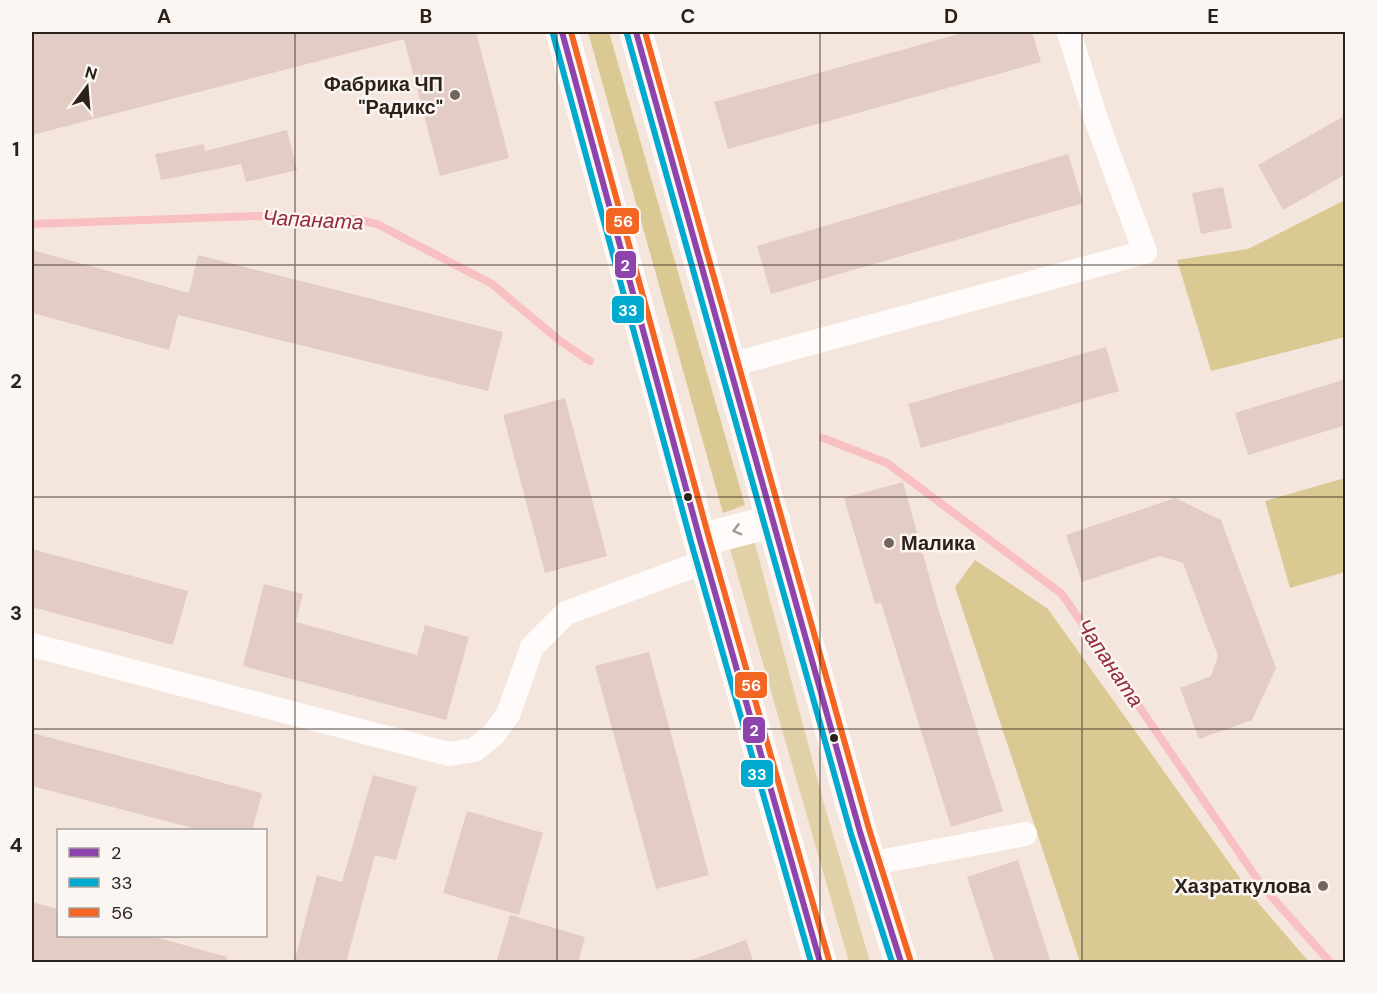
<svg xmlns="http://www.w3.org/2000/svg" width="1377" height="994" viewBox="0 0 1377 994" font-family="'DM Sans',sans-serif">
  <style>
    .green { fill: #e1d1a6 }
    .forest { fill: #dbc994 }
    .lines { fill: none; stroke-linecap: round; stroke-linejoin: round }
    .stream { stroke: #f9c0c2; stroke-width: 8 }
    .building { fill: #e3ccc4 }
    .minor { stroke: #fefbfa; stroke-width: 24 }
    .secondary { stroke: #fefbfa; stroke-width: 33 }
    .bus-1-casing { stroke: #fbf6f2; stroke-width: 10 }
    .bus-2-casing { stroke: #fbf6f2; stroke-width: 10 }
    .bus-3-casing { stroke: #fbf6f2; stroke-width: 10 }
    .bus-1 { stroke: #8e44ad; stroke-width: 6 }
    .bus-2 { stroke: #00a9ce; stroke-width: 6 }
    .bus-3 { stroke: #f26522; stroke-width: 6 }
    .oneway { stroke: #a09996 }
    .grid { fill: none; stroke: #2c221c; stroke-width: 1.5; stroke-opacity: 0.55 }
    .poi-dot { fill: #726760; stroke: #fbf6f2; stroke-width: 2 }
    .bus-dot { fill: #2c221c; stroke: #fbf6f2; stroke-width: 2 }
    .labels { text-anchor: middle; stroke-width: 5; stroke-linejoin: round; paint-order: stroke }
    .poi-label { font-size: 20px; font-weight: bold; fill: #2c221c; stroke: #fbf6f2; text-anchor: end }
    .water-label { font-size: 21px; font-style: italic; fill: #952b40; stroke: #fbf6f2 }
    .line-badge { stroke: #fbf6f2; stroke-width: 2 }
    .badge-label { font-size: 16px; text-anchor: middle; font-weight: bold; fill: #fff }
    .neatline { fill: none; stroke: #2c221c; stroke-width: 2 }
    .grid-label { font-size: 20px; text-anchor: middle; font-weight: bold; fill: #2c221c }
  </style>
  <rect width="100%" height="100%" fill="#f5e6dd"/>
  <path class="green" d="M 753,536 L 824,804 L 870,962 L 849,962 L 728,542 Z"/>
  <path class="forest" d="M 588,32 L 609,32 L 745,505 L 723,513 Z
    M 1345,200 L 1345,337 L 1211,371 L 1177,260 L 1248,249 Z
    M 1345,478 L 1345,572 L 1290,588 L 1265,501 Z
    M 975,560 L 1048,609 L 1255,899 L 1309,962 L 1080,962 L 955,587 Z"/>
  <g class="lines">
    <path class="stream" d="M 32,224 L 259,216 L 356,219 L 377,224 L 492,284 L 560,341 L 590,361
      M 823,438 L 887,463 L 1062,594 L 1262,886 L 1330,962"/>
  </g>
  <path class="building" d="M 32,32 L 476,32 L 509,158 L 440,176 L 404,39 L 32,135 Z
    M 966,32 L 1032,32 L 1041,62 L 728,149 L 714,102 Z
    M 1346,115 L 1346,174 L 1283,210 L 1258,165 Z
    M 287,130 L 297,170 L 246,182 L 241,164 L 161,180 L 155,154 L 204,144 L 205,151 Z
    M 1068,154 L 1083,203 L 771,294 L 757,246 Z
    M 1223,187 L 1232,228 L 1201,234 L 1192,193 Z
    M 32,250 L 189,293 L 198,255 L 503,332 L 488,391 L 178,315 L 169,350 L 32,313 Z
    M 1106,347 L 1119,391 L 921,448 L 908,404 Z
    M 1346,379 L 1346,425 L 1248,455 L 1235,413 Z
    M 565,398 L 607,556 L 545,573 L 503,415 Z
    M 903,482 L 938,608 L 1003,811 L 951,827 L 881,603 L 875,604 L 844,498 Z
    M 1175,498 L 1221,520 L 1276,668 L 1252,720 L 1199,739 L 1180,688 L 1211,676 L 1218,656 L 1183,563 L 1160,556 L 1082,582 L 1066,535 Z
    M 32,549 L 188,591 L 173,645 L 32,607 Z
    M 264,584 L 303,594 L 296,622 L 417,655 L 425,625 L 469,637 L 446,720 L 243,666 Z
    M 649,652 L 709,875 L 656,889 L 595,666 Z
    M 32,733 L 262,793 L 252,831 L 204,831 L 32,786 Z
    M 373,775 L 417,787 L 396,860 L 375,855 L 346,963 L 294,963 L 317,875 L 342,882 Z
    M 467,811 L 543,833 L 519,915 L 443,893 Z
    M 1018,860 L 1051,963 L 995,963 L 967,877 Z
    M 32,902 L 58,909 L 58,936 L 152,936 L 227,957 L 226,963 L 32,963 Z
    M 510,915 L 585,937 L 578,963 L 496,963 Z
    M 746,940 L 754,963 L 691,963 L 691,960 Z"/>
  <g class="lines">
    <path class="minor" d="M 730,365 L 1145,252 L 1097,122 L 1069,32
      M 32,645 L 449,754 L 474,750 L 493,735 L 508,715 L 532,647 L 566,613 L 706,561
      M 869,864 L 1025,834"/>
    <path class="secondary" d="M 562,32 L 700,540 L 820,962
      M 636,32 L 860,832 L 901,962
      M 700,540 L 774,521"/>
    <defs>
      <path id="bus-1" d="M 562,32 L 700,540 L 820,962
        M 636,32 L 860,832 L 901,962"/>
      <path id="bus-2" d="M 553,34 L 691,542 L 811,962
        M 627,34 L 851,834 L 892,962"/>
      <path id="bus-3" d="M 571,32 L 709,538 L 829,960
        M 645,32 L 869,829 L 910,959"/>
    </defs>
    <use href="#bus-1" class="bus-1-casing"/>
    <use href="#bus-2" class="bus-2-casing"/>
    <use href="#bus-3" class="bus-3-casing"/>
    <use href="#bus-1" class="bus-1"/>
    <use href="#bus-2" class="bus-2"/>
    <use href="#bus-3" class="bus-3"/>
  </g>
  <defs><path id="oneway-chevron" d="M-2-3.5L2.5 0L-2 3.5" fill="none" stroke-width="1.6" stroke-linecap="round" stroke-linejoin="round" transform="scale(1.5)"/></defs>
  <use class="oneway" href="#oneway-chevron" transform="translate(737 530) rotate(165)"/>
  <path class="grid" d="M 295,32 L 295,962M 557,32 L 557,962M 820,32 L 820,962M 1082,32 L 1082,962M 32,265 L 1346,265M 32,497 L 1346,497M 32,729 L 1346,729"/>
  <g class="poi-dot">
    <circle cx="455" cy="95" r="6"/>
    <circle cx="889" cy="543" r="6"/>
    <circle cx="1323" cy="886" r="6"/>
  </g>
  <g class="bus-dot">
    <circle cx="688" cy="497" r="5"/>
    <circle cx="834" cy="738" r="5"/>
  </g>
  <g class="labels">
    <g class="poi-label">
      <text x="443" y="91">Фабрика ЧП<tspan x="443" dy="23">"Радикс"</tspan></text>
      <text x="901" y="550" text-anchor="start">Малика</text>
      <text x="1311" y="893">Хазраткулова</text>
    </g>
    <g class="water-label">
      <text transform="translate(313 220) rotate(3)" y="7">Чапаната</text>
      <text transform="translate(1110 663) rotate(56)" y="7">Чапаната</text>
    </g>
  </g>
  <g class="line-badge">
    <rect x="605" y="207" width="35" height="28" rx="6" fill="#f26522"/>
    <rect x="614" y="250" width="23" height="29" rx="6" fill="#8e44ad"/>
    <rect x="611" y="295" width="34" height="29" rx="6" fill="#00a9ce"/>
    <rect x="734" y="671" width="34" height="28" rx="6" fill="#f26522"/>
    <rect x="742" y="716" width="24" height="28" rx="6" fill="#8e44ad"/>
    <rect x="740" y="759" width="34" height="29" rx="6" fill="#00a9ce"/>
  </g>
  <g class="badge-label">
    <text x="623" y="227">56</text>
    <text x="625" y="271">2</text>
    <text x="628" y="316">33</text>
    <text x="751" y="691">56</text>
    <text x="754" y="736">2</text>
    <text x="757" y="780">33</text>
  </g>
  <rect width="1377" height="994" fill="none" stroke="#fbf6f2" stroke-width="66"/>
  <rect x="57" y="829" width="210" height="108" fill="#fbf6f2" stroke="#a8a19c" stroke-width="1.5"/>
  <rect x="69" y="848" width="30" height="9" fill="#8e44ad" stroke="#a8a19c" stroke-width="1.5"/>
  <text x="111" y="859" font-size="18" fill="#2c221c">2</text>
  <rect x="69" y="878" width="30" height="9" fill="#00a9ce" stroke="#a8a19c" stroke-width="1.5"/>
  <text x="111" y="889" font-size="18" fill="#2c221c">33</text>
  <rect x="69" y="908" width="30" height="9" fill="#f26522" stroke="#a8a19c" stroke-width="1.5"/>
  <text x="111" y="919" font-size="18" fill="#2c221c">56</text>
  <g transform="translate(87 87) rotate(16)" stroke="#fbf6f2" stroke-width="4.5" paint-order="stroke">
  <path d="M0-4.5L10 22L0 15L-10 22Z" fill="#2c221c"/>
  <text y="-9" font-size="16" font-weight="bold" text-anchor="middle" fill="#2c221c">N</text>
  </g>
  <rect x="33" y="33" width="1311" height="928" class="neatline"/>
  <g class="grid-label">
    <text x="164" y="23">A</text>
    <text x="426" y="23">B</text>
    <text x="688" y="23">C</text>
    <text x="951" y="23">D</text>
    <text x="1213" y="23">E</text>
    <text x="16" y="156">1</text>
    <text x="16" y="388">2</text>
    <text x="16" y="620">3</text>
    <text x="16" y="852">4</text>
  </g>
</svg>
